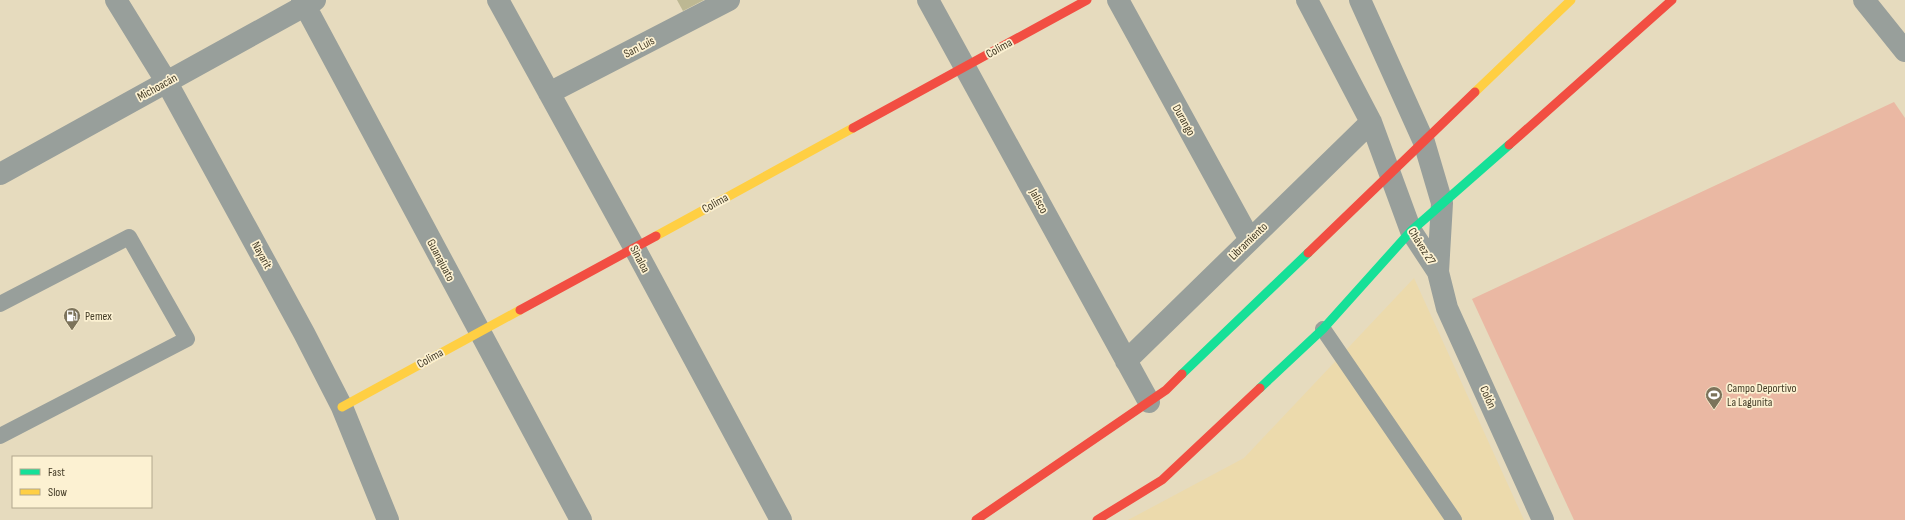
<svg xmlns="http://www.w3.org/2000/svg" width="1905" height="520" viewBox="0 0 1905 520" font-family="'Sofia Sans Condensed',sans-serif">
  <style>
    .built { fill: #ecdaac }
    .green { fill: #eab8a3 }
    .building { fill: #bdb893 }
    .lines { fill: none; stroke-linecap: round; stroke-linejoin: round }
    .lane { stroke: #989f9b; stroke-width: 16 }
    .street { stroke: #989f9b; stroke-width: 22 }
    .fast { stroke: #16e098; stroke-width: 9 }
    .slow { stroke: #ffcf43; stroke-width: 9 }
    .jam { stroke: #f24e42; stroke-width: 9 }
    .labels { text-anchor: middle; stroke-width: 3.5; stroke-linejoin: round; paint-order: stroke }
    .street-label { font-size: 12px; fill: #433b26; stroke: #fcf1d2 }
    .poi-label { font-size: 12px; fill: #433b26; stroke: #fcf1d2; text-anchor: start }
  </style>
  <rect width="100%" height="100%" fill="#e6dbbe"/>
  <path class="built" d="M 1414,278 L 1524,520 L 1128,520 L 1244,458 Z"/>
  <path class="green" d="M 1894,102 L 1905,118 L 1905,520 L 1574,520 L 1472,299 Z"/>
  <path class="building" d="M 677,0 L 704,0 L 683,11 Z"/>
  <g class="lines">
    <path class="lane" d="M 0,304 L 129,237 L 187,339 L 0,436
      M 1323,329 L 1454,520"/>
    <path class="street" d="M 116,0 L 166,81 L 304,333 L 342,407 L 388,520
      M 302,0 L 581,520
      M 498,0 L 634,247 L 781,520
      M 928,0 L 1149,402
      M 1118,0 L 1250,240
      M 1307,0 L 1371,122 L 1411,231 L 1438,272
      M 1360,0 L 1424,142 L 1442,203 L 1438,272 L 1447,308 L 1543,520
      M 1864,0 L 1905,51
      M 549,93 L 729,0
      M 0,174 L 315,0
      M 1126,361 L 1371,122"/>
    <path class="fast" d="M 1182,374 L 1308,253
      M 1260,388 L 1323,329 L 1411,231 L 1509,145"/>
    <path class="slow" d="M 1475,92 L 1571,0
      M 656,236 L 853,128
      M 342,407 L 520,310"/>
    <path class="jam" d="M 853,128 L 1087,0
      M 1509,145 L 1672,0
      M 1308,253 L 1475,92
      M 520,310 L 656,236
      M 976,520 L 1166,390 L 1182,374
      M 1097,520 L 1162,480 L 1260,388"/>
  </g>
  <defs>
    <symbol id="fuel-pin" viewBox="-11 -11 22 30"><path d="M0 17L-7.5 6A9.5 9.5 0 1 1 7.5 6Z" fill="#7c735b" stroke="#fcf1d2"/><path d="M-5.5-6h7V0h2V4h1.3V-2.5L3-4.5l.8-.8L6-3V5H2.5V1h-1V6h-7ZM-4.2-4.7v3.2H.2V-4.7Z" fill="#fff"/></symbol>
    <symbol id="stadium-pin" viewBox="-11 -11 22 30"><path d="M0 17L-7.5 6A9.5 9.5 0 1 1 7.5 6Z" fill="#7c735b" stroke="#fcf1d2"/><path d="M0-5a6.5 5 0 1 0 0 10a6.5 5 0 1 0 0-10ZM-3.5-1.8h7v3.6h-7Z" fill="#fff"/></symbol>
  </defs>
  <g fill-rule="evenodd">
    <use href="#fuel-pin" x="62" y="306" width="20" height="27"/>
    <use href="#stadium-pin" x="1704" y="385" width="20" height="27"/>
  </g>
  <g class="labels">
    <g class="street-label">
      <text transform="translate(639 47) rotate(-27)" y="4">San Luis</text>
      <text transform="translate(999 48) rotate(-29)" y="4">Colima</text>
      <text transform="translate(157 87) rotate(-29)" y="4">Michoacán</text>
      <text transform="translate(1184 120) rotate(61)" y="4">Durango</text>
      <text transform="translate(1039 201) rotate(61)" y="4">Jalisco</text>
      <text transform="translate(715 203) rotate(-29)" y="4">Colima</text>
      <text transform="translate(1248 241) rotate(-44)" y="4">Libramiento</text>
      <text transform="translate(1422 246) rotate(58)" y="4">Chávez 27</text>
      <text transform="translate(262 255) rotate(61)" y="4">Nayarit</text>
      <text transform="translate(640 259) rotate(62)" y="4">Sinaloa</text>
      <text transform="translate(441 260) rotate(62)" y="4">Guanajuato</text>
      <text transform="translate(430 358) rotate(-29)" y="4">Colima</text>
      <text transform="translate(1488 397) rotate(66)" y="4">Colón</text>
    </g>
    <g class="poi-label">
      <text x="85" y="320">Pemex</text>
      <text x="1727" y="392">Campo Deportivo<tspan x="1727" dy="14">La Lagunita</tspan></text>
    </g>
  </g>
  <rect x="12" y="456" width="140" height="52" fill="#fcf1d2" stroke="#b2a88d"/>
  <rect x="20" y="469" width="20" height="6" fill="#16e098" stroke="#b2a88d"/>
  <text x="48" y="476" font-size="12" fill="#433b26">Fast</text>
  <rect x="20" y="489" width="20" height="6" fill="#ffcf43" stroke="#b2a88d"/>
  <text x="48" y="496" font-size="12" fill="#433b26">Slow</text>
</svg>
